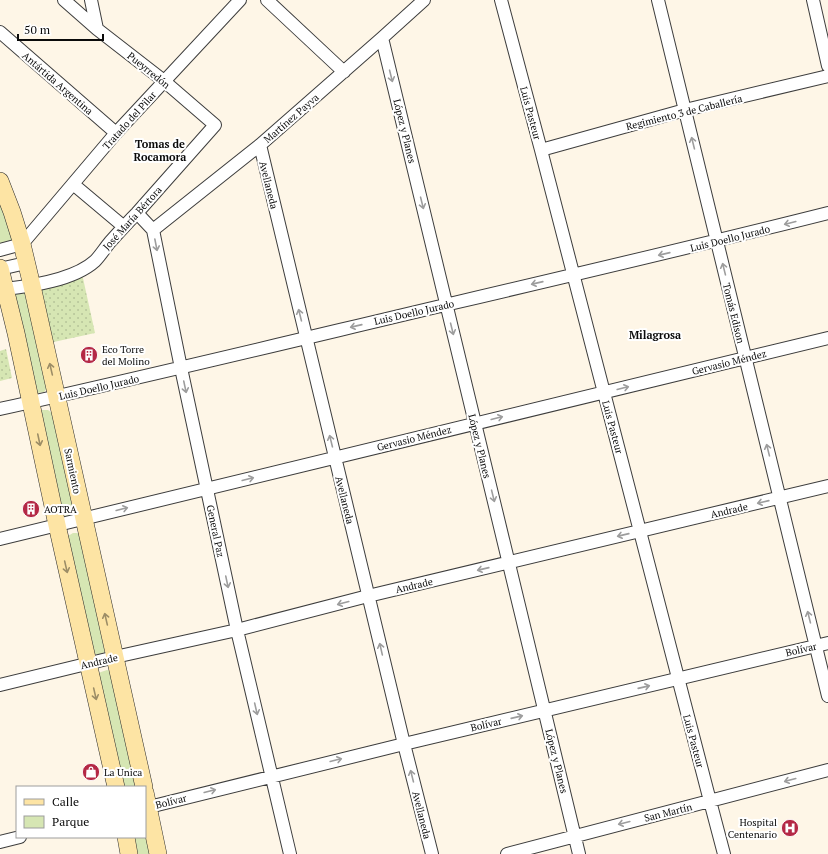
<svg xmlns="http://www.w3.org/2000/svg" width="828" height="854" viewBox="0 0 828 854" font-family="'PT Serif',serif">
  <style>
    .grass { fill: url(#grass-dots) }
    .park { fill: #d6e6b3 }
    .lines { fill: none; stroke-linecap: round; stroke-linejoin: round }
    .street-casing { stroke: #3d3d3d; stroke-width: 14 }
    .secondary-casing { stroke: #2c2c2c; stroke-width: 18 }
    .street { stroke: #fff; stroke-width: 12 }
    .secondary { stroke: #fde4a4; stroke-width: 17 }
    .oneway { stroke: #9d9d9d }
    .oneway2 { stroke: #9c8d66 }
    .labels { text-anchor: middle; stroke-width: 4; stroke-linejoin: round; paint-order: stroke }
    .street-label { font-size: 10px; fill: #0a0a0a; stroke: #fff }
    .poi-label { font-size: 10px; fill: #0a0a0a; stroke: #fff; text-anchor: start }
    .neighbourhood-label { font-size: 11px; font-weight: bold; fill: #0a0a0a; stroke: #fff }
  </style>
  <defs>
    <pattern id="grass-dots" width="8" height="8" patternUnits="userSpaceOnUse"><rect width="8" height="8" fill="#d6e6b3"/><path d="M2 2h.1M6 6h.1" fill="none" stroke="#b6c499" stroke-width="1.8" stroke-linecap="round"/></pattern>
  </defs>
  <rect width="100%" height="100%" fill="#fef6e7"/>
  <path class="grass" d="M 81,269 L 95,333 L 49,343 L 37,292 Z
    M 6,349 L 12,378 L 0,381 L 0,351 Z"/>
  <path class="park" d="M 0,201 L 12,240 L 11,242 L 1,244 L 0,243 Z
    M 16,292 L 24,292 L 26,294 L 47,388 L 44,392 L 38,393 L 36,392 L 14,296 Z
    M 42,410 L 48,410 L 52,413 L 74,512 L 69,516 L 63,515 L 40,412 Z
    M 73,533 L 77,533 L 80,534 L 105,652 L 100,654 L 94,654 L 68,536 Z
    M 107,670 L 110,671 L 139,787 L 121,787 L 99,673 L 101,672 Z
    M 145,820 L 153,854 L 135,854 L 131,837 L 145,837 Z"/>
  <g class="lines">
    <defs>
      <path id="street" d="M 91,0 L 97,29
        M 267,0 L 344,72
        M 501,0 L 541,150 L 710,801 L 724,854
        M 658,0 L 828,696
        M 813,0 L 828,66
        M 0,32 L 116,133
        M 382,38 L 579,854
        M 260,145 L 404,744 L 432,854
        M 541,150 L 685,110 L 828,76
        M 73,184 L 123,226
        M 137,213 L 153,230 L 181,368 L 237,630 L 290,854
        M 153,230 L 260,145 L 382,38 L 424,0
        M 0,250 L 22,244 L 116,133 L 240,0
        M 0,269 L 26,263
        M 5,289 C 32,286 74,280 95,261 C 100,256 105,248 110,242 C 119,232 128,222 137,213 L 215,125 L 164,81 L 97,29 L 64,0
        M 0,409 C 149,376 297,340 445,305 C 573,275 701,245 828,213
        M 0,539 L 828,338
        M 0,685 L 115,657 L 237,630 L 368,596 L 828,486
        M 145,808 L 404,744 L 828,643
        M 0,842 L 20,837
        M 507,854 L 828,770"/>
      <path id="secondary" d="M 0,181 L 12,212 L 22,244 L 32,286 L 144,787
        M 0,268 L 16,333 L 57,525 L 116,787
        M 145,792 L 158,854
        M 126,837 L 129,854"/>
    </defs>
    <use href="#street" class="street-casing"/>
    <use href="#secondary" class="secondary-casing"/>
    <use href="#street" class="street"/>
    <use href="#secondary" class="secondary"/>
  </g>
  <defs><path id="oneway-shaft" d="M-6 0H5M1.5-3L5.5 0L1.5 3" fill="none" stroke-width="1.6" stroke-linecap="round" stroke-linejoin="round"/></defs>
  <g class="oneway">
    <use href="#oneway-shaft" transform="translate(391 76) rotate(76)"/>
    <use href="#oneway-shaft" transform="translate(693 143) rotate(-104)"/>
    <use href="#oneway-shaft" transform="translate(422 203) rotate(76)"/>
    <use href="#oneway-shaft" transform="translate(790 223) rotate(166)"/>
    <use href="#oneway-shaft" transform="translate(156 245) rotate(79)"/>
    <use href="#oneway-shaft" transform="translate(664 254) rotate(167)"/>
    <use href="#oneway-shaft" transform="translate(724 269) rotate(-104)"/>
    <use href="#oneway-shaft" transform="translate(537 283) rotate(167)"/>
    <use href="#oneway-shaft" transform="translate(300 315) rotate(-104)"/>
    <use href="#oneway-shaft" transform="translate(356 326) rotate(167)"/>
    <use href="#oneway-shaft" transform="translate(452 329) rotate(76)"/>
    <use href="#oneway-shaft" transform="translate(185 387) rotate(78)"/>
    <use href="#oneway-shaft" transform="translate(623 388) rotate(-14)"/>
    <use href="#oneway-shaft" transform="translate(497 418) rotate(-14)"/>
    <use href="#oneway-shaft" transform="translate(331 441) rotate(-104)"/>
    <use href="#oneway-shaft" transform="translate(768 450) rotate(-104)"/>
    <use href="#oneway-shaft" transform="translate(248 479) rotate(-14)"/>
    <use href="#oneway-shaft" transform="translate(493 496) rotate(76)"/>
    <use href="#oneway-shaft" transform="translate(763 502) rotate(167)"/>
    <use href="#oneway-shaft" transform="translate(122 509) rotate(-14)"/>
    <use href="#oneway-shaft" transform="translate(623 535) rotate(167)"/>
    <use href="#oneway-shaft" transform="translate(483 569) rotate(167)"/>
    <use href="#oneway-shaft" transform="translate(227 582) rotate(78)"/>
    <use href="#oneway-shaft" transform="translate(343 603) rotate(165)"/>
    <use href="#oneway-shaft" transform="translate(809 617) rotate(-104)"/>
    <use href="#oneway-shaft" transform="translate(381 649) rotate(-103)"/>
    <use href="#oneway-shaft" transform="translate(644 687) rotate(-13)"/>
    <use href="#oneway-shaft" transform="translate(256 709) rotate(77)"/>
    <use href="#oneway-shaft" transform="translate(517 717) rotate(-13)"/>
    <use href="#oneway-shaft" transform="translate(336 760) rotate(-14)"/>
    <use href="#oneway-shaft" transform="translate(412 776) rotate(-104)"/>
    <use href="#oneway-shaft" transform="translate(790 780) rotate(165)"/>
    <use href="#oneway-shaft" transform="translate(210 791) rotate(-14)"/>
    <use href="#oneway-shaft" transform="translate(624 823) rotate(166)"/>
  </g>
  <g class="oneway2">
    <use href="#oneway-shaft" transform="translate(51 369) rotate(-103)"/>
    <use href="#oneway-shaft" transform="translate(39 440) rotate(78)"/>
    <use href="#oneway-shaft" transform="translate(66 567) rotate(77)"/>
    <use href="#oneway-shaft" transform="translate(106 619) rotate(-103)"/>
    <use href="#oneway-shaft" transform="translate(95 694) rotate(77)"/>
  </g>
  <defs>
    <symbol id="building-disc" viewBox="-11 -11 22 22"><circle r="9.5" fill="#b42845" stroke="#fff"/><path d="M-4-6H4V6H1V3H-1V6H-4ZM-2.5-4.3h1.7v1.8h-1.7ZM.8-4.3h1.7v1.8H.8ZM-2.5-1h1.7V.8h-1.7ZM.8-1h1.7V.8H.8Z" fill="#fff"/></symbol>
    <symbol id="shop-disc" viewBox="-11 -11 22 22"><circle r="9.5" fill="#b42845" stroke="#fff"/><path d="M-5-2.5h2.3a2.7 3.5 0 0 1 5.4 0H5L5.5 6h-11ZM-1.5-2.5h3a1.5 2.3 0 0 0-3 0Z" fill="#fff"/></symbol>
    <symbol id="hospital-disc" viewBox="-11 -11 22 22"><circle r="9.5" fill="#b42845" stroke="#fff"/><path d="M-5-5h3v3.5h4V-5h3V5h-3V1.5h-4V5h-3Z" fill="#fff"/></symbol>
  </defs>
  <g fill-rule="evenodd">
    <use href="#building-disc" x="79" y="345" width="20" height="20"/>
    <use href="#building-disc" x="21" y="499" width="20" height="20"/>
    <use href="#shop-disc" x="81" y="762" width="20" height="20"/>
    <use href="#hospital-disc" x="780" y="818" width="20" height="20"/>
  </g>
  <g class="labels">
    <g class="street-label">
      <text transform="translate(149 70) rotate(39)" y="4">Pueyrredón</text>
      <text transform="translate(58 83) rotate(41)" y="4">Antártida Argentina</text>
      <text transform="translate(684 112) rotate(-14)" y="4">Regimiento 3 de Caballería</text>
      <text transform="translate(531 113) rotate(75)" y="4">Luis Pasteur</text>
      <text transform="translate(291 118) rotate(-41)" y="4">Martínez Payva</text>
      <text transform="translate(129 120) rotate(-48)" y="4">Tratado del Pilar</text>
      <text transform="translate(405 131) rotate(76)" y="4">López y Planes</text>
      <text transform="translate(269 185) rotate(76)" y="4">Avellaneda</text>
      <text transform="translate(132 218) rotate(-48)" y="4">José María Bértora</text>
      <text transform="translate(730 238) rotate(-14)" y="4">Luis Doello Jurado</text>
      <text transform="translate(414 312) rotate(-13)" y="4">Luis Doello Jurado</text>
      <text transform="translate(734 313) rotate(76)" y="4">Tomás Edison</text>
      <text transform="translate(729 362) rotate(-14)" y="4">Gervasio Méndez</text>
      <text transform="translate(99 387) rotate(-13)" y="4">Luis Doello Jurado</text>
      <text transform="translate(613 427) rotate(75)" y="4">Luis Pasteur</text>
      <text transform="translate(414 438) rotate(-14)" y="4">Gervasio Méndez</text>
      <text transform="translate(480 446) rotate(76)" y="4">López y Planes</text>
      <text transform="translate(73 471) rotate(78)" y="4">Sarmiento</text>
      <text transform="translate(345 500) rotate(76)" y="4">Avellaneda</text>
      <text transform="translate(729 510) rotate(-13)" y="4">Andrade</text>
      <text transform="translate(216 531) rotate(78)" y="4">General Paz</text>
      <text transform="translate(414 585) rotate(-13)" y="4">Andrade</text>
      <text transform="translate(801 649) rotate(-13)" y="4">Bolívar</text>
      <text transform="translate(99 661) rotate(-13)" y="4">Andrade</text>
      <text transform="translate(486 724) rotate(-13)" y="4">Bolívar</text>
      <text transform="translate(694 741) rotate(75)" y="4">Luis Pasteur</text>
      <text transform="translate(557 761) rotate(76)" y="4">López y Planes</text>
      <text transform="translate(171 801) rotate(-14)" y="4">Bolívar</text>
      <text transform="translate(668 812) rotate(-14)" y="4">San Martín</text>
      <text transform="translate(422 815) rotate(76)" y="4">Avellaneda</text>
    </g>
    <g class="poi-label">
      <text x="102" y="353">Eco Torre<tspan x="102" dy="12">del Molino</tspan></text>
      <text x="44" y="513">AOTRA</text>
      <text x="104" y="776">La Unica</text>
      <text x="777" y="826" text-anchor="end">Hospital<tspan x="777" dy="12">Centenario</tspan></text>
    </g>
    <g class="neighbourhood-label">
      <text x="160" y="148">Tomas de<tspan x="160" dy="13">Rocamora</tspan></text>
      <text x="655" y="339">Milagrosa</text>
    </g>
  </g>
  <rect x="16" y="786" width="130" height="52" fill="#ffffff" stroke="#9d9d9d"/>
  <rect x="24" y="799" width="20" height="6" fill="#fde4a4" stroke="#9d9d9d"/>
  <text x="52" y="806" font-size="12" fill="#0a0a0a">Calle</text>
  <rect x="24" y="816" width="20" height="12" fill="#d6e6b3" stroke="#9d9d9d"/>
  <text x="52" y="826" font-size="12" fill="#0a0a0a">Parque</text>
  <path d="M18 34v6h85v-6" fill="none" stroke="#0a0a0a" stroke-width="2"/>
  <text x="24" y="34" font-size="12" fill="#0a0a0a" stroke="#ffffff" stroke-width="3" paint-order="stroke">50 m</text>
</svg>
